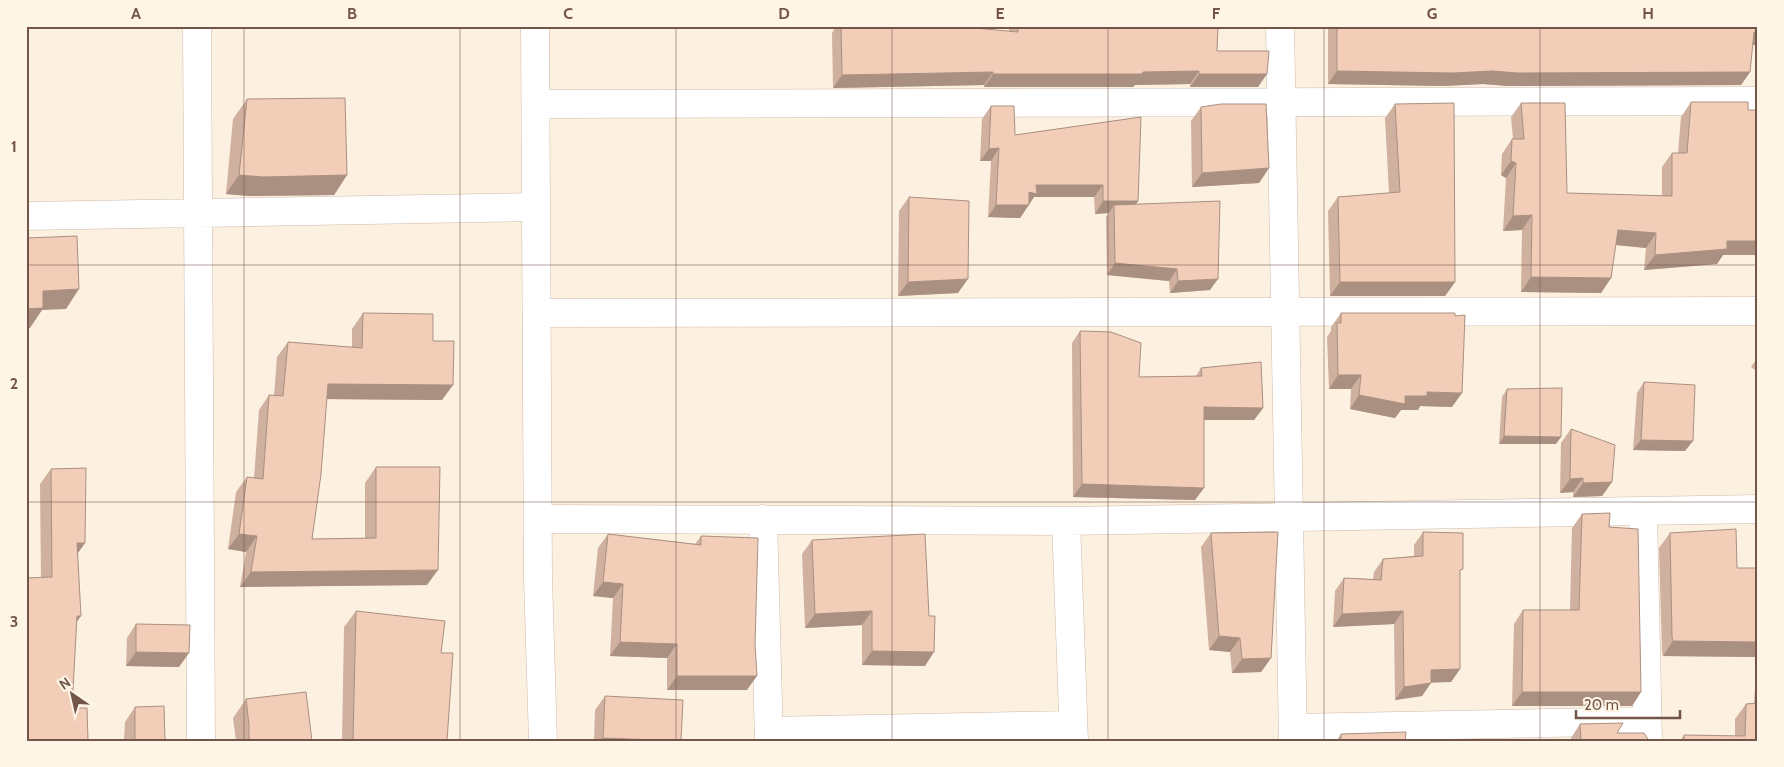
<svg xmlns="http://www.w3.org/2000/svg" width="1784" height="767" viewBox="0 0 1784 767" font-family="Cabin,sans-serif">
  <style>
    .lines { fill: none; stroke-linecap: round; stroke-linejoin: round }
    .street-casing { stroke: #cfbaab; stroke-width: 29 }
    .secondary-casing { stroke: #d2b9a8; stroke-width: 29 }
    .street { stroke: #fff; stroke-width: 28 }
    .secondary { stroke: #fff; stroke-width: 28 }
    .wall { fill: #d0b09e }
    .shaded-wall { fill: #a99081 }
    .building { fill: #f2cdb8; stroke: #a99081 }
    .grid { fill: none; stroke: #735648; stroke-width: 1; stroke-opacity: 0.55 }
    .neatline { fill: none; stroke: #735648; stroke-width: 2 }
    .grid-label { font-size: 16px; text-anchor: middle; font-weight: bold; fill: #735648 }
  </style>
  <rect width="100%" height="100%" fill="#fcf0e1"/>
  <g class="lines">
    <defs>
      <path id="street" d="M 197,26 L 201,741
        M 1280,26 L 1293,741
        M 536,104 L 1758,101
        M 26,216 L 536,207
        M 537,313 L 1758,311
        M 1643,512 L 1648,741
        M 538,519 L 1066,521 L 1758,509
        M 763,519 L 769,741
        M 1066,521 L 1074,741
        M 1293,728 L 1647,721
        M 769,731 L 1073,725"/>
      <path id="secondary" d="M 535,26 L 538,578 L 543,741"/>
    </defs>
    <use href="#street" class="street-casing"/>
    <use href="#secondary" class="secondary-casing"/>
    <use href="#street" class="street"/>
    <use href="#secondary" class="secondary"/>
  </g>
  <path class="wall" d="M 836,26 L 964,26 L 964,27 L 1009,32 L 1009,26 L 1218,26 L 1217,51 L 1258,87 L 1190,87 L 1190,84 L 1135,85 L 1133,87 L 984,87 L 984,85 L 833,88 L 832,33 Z
    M 1328,26 L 1758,26 L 1752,45 L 1750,72 L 1741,85 L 1508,86 L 1483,84 L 1443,86 L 1328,84 Z
    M 247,99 L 347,175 L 334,195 L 249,196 L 226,194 L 233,119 Z
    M 1691,102 L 1723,255 L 1717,264 L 1644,270 L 1646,248 L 1615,245 L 1611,278 L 1601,293 L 1521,292 L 1522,230 L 1503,231 L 1506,178 L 1501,175 L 1502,154 L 1512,139 L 1513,139 L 1511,117 L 1521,103 L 1567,193 L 1662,196 L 1662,167 L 1672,153 L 1678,153 L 1681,117 Z
    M 1395,104 L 1455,282 L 1445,296 L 1330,296 L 1328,211 L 1338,197 L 1389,193 L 1385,118 Z
    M 991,106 L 1015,135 L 1138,201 L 1136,204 L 1210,290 L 1170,293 L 1169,281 L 1107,275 L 1106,217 L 1109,213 L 1095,214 L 1094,197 L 1034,197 L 1020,218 L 988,217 L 991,161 L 980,161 L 982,119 Z
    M 1201,107 L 1269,168 L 1259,183 L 1192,187 L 1191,121 Z
    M 909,197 L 958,293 L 898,296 L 899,211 Z
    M 363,313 L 433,341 L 442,400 L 327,399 L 312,539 L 365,538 L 365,483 L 376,467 L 427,585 L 240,587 L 246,552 L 228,549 L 236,492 L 247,477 L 254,478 L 259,410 L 269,395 L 274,396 L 277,357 L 288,342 L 352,347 L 352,329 Z
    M 1341,313 L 1452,407 L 1420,406 L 1418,410 L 1401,410 L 1395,418 L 1350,409 L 1351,389 L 1329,389 L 1327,337 L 1331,331 L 1331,327 Z
    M 1080,331 L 1139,377 L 1196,376 L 1201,368 L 1263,408 L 1254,420 L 1204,420 L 1195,500 L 1073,497 L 1072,343 Z
    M 1758,357 L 1758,372 L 1751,367 Z
    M 1644,382 L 1685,451 L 1633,450 L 1637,393 Z
    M 1507,389 L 1556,444 L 1499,444 L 1502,397 Z
    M 1571,429 L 1612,482 L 1602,496 L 1573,497 L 1573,492 L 1560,493 L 1561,443 Z
    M 51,469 L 85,543 L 78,553 L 76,623 L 72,708 L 26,741 L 41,578 L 40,484 Z
    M 1582,514 L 1609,527 L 1641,692 L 1632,706 L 1512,706 L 1514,624 L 1523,610 L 1570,610 L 1572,528 Z
    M 1423,532 L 1460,573 L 1460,669 L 1451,682 L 1431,682 L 1422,696 L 1395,700 L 1394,624 L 1333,627 L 1335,591 L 1344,578 L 1373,579 L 1374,572 L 1383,559 L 1414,556 L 1414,545 Z
    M 1211,533 L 1271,658 L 1261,672 L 1232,673 L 1230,652 L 1209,650 L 1201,547 Z
    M 1670,533 L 1737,568 L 1758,568 L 1758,741 L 1680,741 L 1684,735 L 1735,736 L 1735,719 L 1746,704 L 1754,703 L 1757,657 L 1663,656 L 1662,652 L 1659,548 Z
    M 608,534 L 695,544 L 701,536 L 747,690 L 667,690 L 667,658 L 610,656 L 613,598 L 593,596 L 598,548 Z
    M 812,540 L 925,666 L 862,665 L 862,625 L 805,628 L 802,554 Z
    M 356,611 L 441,653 L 447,741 L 342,741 L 344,627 Z
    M 136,624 L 179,667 L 126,666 L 127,638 Z
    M 605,696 L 681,741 L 594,741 L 595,710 Z
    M 246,699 L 312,741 L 236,741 L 233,718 Z
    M 135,707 L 165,741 L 124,741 L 125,722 Z
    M 1580,724 L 1617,733 L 1648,741 L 1571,741 L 1571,738 Z
    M 1341,734 L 1405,741 L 1336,741 Z"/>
  <path class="shaded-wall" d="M 1754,32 L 1758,32 L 1758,45 L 1744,45 Z
    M 1199,71 L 1190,84 L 1135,85 L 1133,87 L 984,87 L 993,74 Z
    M 1337,71 L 1492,71 L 1750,72 L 1741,85 L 1508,86 L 1483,84 L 1443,86 L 1328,84 Z
    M 993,72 L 984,85 L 833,88 L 842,75 Z
    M 1199,74 L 1267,74 L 1258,87 L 1190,87 Z
    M 999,148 L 991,161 L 980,161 L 989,149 Z
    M 1511,161 L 1516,163 L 1506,178 L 1501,175 Z
    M 1269,168 L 1259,183 L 1192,187 L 1202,173 Z
    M 239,175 L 347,175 L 334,195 L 249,196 L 226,194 Z
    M 1036,185 L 1103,185 L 1094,197 L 1034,197 L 1020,218 L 988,217 L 996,205 L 1029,192 Z
    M 1103,201 L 1138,201 L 1130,213 L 1114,205 L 1109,213 L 1095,214 Z
    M 1532,215 L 1522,230 L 1503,231 L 1513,216 Z
    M 1618,230 L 1656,233 L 1646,248 L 1607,244 Z
    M 1727,241 L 1758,241 L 1758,255 L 1723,255 L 1717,264 L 1644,270 L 1655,255 Z
    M 1115,263 L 1177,269 L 1169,281 L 1107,275 Z
    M 1531,277 L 1611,278 L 1601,293 L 1521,292 Z
    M 968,279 L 958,293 L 898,296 L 908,282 Z
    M 1218,279 L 1210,290 L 1170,293 L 1178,281 Z
    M 1340,282 L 1455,282 L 1445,296 L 1330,296 Z
    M 79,289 L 66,309 L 42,310 L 30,328 L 26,328 L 26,309 L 43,291 Z
    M 1338,375 L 1361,375 L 1351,389 L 1329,389 Z
    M 328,384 L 453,385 L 442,400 L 318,399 Z
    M 1427,392 L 1462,393 L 1452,407 L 1420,406 L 1418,410 L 1401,410 L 1395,418 L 1350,409 L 1359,395 L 1405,396 Z
    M 1204,407 L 1263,408 L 1254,420 L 1195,420 Z
    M 1504,436 L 1561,437 L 1556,444 L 1499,444 Z
    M 1641,440 L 1693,441 L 1685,451 L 1633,450 Z
    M 1583,478 L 1573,492 L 1560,493 L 1570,479 Z
    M 1612,482 L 1602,496 L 1573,497 L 1583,483 Z
    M 1082,484 L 1204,488 L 1195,500 L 1073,497 Z
    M 239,534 L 257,536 L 246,552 L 228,549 Z
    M 77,543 L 85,543 L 74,558 Z
    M 438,570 L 427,585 L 240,587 L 251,572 Z
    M 603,582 L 623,584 L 613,598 L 593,596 Z
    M 872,611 L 862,625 L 805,628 L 815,614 Z
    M 1403,611 L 1394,624 L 1333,627 L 1342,614 Z
    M 77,616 L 81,616 L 70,631 Z
    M 1219,636 L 1240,638 L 1230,652 L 1209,650 Z
    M 1673,641 L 1758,642 L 1758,656 L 1757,657 L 1663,656 Z
    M 620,642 L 677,644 L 667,658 L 610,656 Z
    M 872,651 L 934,652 L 925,666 L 862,665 Z
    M 136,652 L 189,653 L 179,667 L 126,666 Z
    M 1271,658 L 1261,672 L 1232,673 L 1242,659 Z
    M 1460,669 L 1451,682 L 1422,683 L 1431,670 Z
    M 677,676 L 757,676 L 747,690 L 667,690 Z
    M 1431,683 L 1422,696 L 1395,700 L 1404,687 Z
    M 1522,692 L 1641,692 L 1632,706 L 1512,706 Z
    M 603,738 L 681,741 L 601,741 Z"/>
  <path class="building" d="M 841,26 L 964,26 L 964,27 L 1018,32 L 1018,26 L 1218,26 L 1217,51 L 1269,51 L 1267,74 L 1199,74 L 1199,71 L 1143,72 L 1142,74 L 993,74 L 993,72 L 842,75 Z
    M 1337,26 L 1758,26 L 1758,32 L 1754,32 L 1750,72 L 1517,73 L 1492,71 L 1453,73 L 1337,71 Z
    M 345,98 L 347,175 L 263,177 L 239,175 L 247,99 Z
    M 1691,102 L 1748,102 L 1748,110 L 1758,110 L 1758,241 L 1727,241 L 1727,249 L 1655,255 L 1656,233 L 1618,230 L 1611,278 L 1531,277 L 1532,215 L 1513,216 L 1516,163 L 1511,161 L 1512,139 L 1524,139 L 1521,103 L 1565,103 L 1567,193 L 1672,196 L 1672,153 L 1687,153 Z
    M 1454,103 L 1455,282 L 1340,282 L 1338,197 L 1400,192 L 1395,104 Z
    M 1221,104 L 1266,104 L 1269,168 L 1202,173 L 1201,107 Z
    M 991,106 L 1014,106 L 1015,135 L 1141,117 L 1138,201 L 1103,201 L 1103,185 L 1036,185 L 1037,194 L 1029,192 L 1029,205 L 996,205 L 999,148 L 989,149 Z
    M 909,197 L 969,201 L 968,279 L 908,282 Z
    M 1220,201 L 1218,279 L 1178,281 L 1177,269 L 1115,263 L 1114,205 Z
    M 77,236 L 79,289 L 43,291 L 43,308 L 26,309 L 26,238 Z
    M 363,313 L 433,314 L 433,341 L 454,341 L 453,385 L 328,384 L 321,474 L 312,539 L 376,538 L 376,467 L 440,467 L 438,570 L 251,572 L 257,536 L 239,534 L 247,477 L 263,479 L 269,395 L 283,396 L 288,342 L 362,348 Z
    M 1341,313 L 1455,313 L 1455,316 L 1465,315 L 1462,393 L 1427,392 L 1427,396 L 1405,396 L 1405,404 L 1359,395 L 1361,375 L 1338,375 L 1337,323 L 1341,323 Z
    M 1080,331 L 1111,332 L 1141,343 L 1139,377 L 1202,376 L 1201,368 L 1261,362 L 1263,408 L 1204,407 L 1204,488 L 1082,484 Z
    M 1644,382 L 1695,385 L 1693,441 L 1641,440 Z
    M 1562,388 L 1561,437 L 1504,436 L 1507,389 Z
    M 1571,429 L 1615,445 L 1612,482 L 1583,483 L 1583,478 L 1570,479 Z
    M 86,468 L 85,543 L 77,543 L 81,616 L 77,616 L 72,708 L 87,708 L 88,741 L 26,741 L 26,578 L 52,577 L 51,469 Z
    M 1610,513 L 1609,527 L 1638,529 L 1641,692 L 1522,692 L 1523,610 L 1579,610 L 1582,514 Z
    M 1736,529 L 1737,568 L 1758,568 L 1758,642 L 1673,641 L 1672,637 L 1670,533 Z
    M 1278,532 L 1271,658 L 1242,659 L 1240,638 L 1219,636 L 1211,533 Z
    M 1423,532 L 1463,533 L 1463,569 L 1460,570 L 1460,669 L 1431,670 L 1431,683 L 1404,687 L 1403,611 L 1342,614 L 1344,578 L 1381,580 L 1383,559 L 1423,556 Z
    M 608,534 L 701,545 L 701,536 L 758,538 L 755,644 L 757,676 L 677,676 L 677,644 L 620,642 L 623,584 L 603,582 Z
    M 925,534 L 929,616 L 935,616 L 934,652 L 872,651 L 872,611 L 815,614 L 812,540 Z
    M 356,611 L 445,621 L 441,653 L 453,653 L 447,741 L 353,741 Z
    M 136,624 L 190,625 L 189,653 L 136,652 Z
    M 306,692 L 312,741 L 249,741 L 249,725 L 246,699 Z
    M 605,696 L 683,700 L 681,741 L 603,738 Z
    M 1758,703 L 1758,741 L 1684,741 L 1684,735 L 1745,736 L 1746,704 Z
    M 164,706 L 165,741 L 135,741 L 135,707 Z
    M 1623,723 L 1617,733 L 1644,733 L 1648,739 L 1648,741 L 1581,741 L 1580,724 Z
    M 1406,732 L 1405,741 L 1341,741 L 1341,734 Z"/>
  <path class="grid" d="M 244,26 L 244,741M 460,26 L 460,741M 676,26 L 676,741M 892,26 L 892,741M 1108,26 L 1108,741M 1324,26 L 1324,741M 1540,26 L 1540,741M 26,265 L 1758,265M 26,502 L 1758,502"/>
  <rect width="1784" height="767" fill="none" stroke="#fff5e7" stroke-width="55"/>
  <g transform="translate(72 694) rotate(326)" stroke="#fff5e7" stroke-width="4" paint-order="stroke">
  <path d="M0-4L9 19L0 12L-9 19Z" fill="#735648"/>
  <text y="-8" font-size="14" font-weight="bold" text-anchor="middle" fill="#735648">N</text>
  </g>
  <path d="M1576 710v8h104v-8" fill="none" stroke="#735648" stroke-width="2.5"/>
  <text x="1584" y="710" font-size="15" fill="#735648" stroke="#fff5e7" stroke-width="4" paint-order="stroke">20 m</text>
  <rect x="28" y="28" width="1728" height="712" class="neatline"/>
  <g class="grid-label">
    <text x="136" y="19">A</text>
    <text x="352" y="19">B</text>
    <text x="568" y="19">C</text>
    <text x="784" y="19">D</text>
    <text x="1000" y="19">E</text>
    <text x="1216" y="19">F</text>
    <text x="1432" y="19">G</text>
    <text x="1648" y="19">H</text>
    <text x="14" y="152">1</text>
    <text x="14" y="389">2</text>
    <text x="14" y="627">3</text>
  </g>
</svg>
